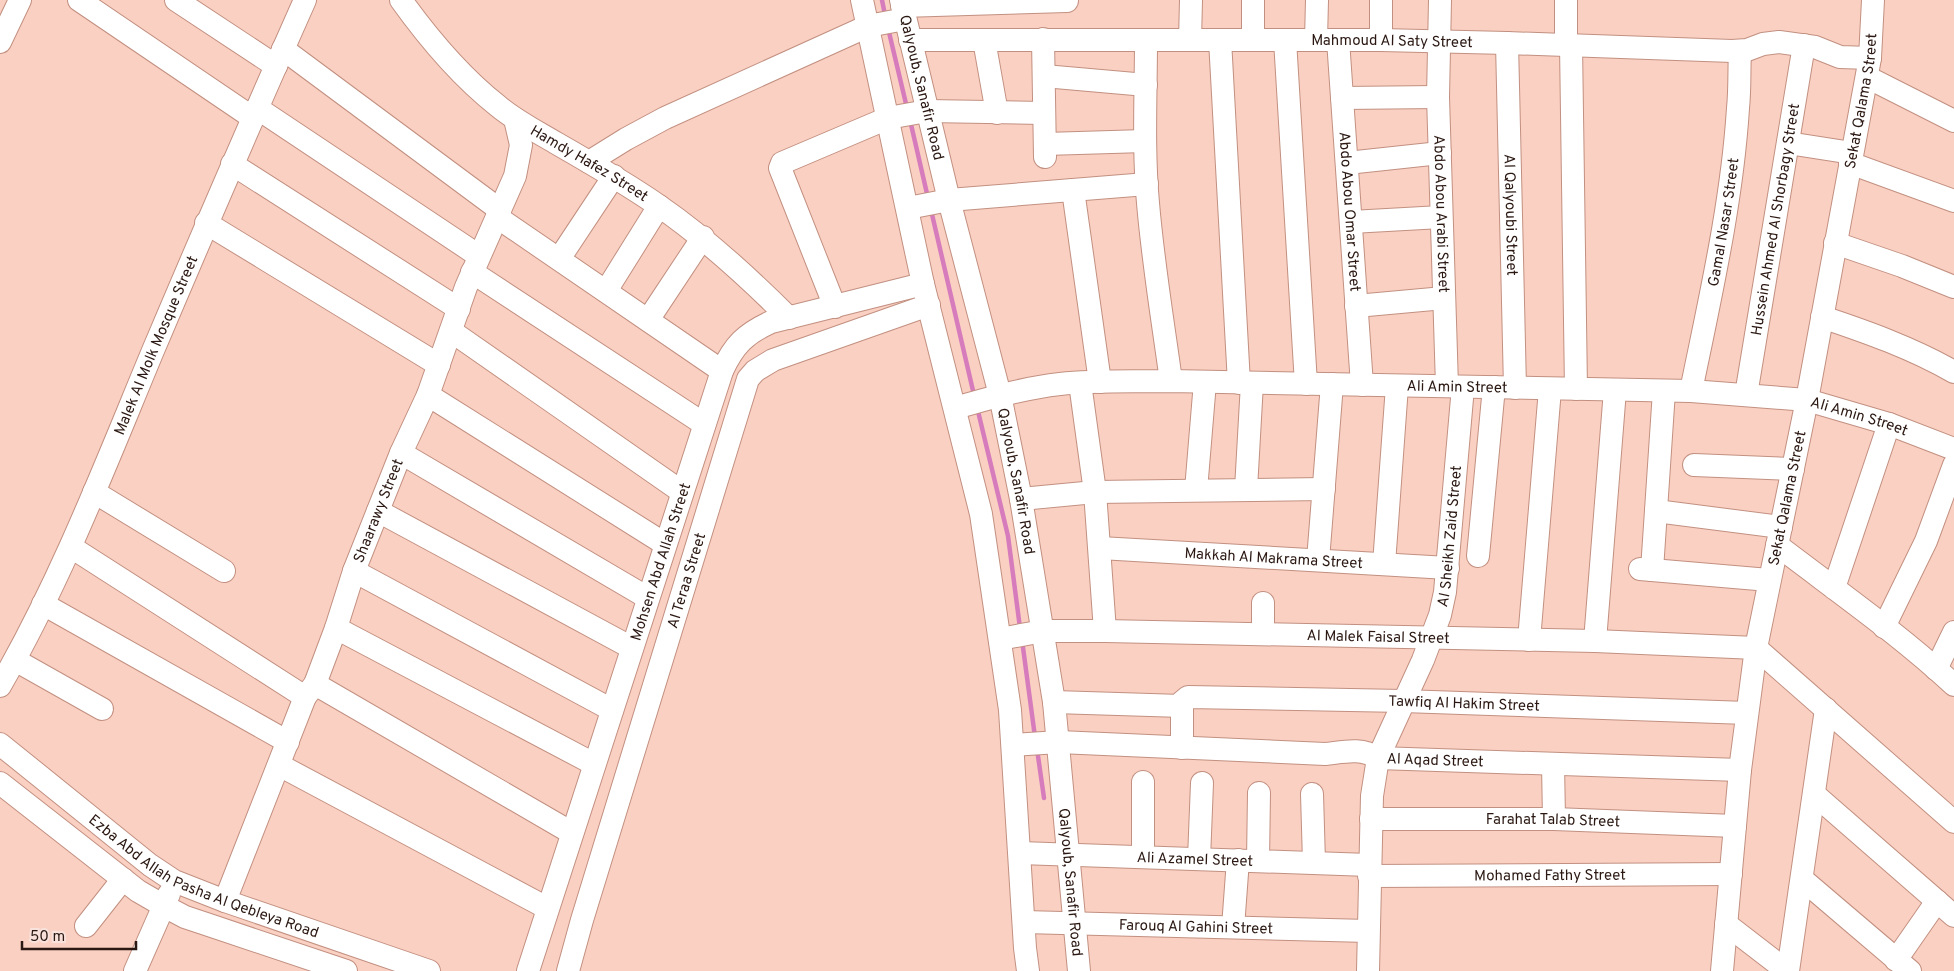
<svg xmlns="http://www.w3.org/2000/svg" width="1954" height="971" viewBox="0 0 1954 971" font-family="Overpass,sans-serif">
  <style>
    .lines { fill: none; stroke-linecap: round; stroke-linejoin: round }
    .stream { stroke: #d67bbc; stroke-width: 4.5 }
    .minor-casing { stroke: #c29081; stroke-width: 24 }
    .minor { stroke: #fff; stroke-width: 22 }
    .labels { text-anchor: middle; stroke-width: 5; stroke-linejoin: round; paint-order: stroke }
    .street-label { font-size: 15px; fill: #2b1812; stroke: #f8e2db }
  </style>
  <rect width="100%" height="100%" fill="#fad0c2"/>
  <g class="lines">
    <path class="stream" d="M 882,0 L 885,15
      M 888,28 L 907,108
      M 910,120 L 928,198
      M 931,210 L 974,395
      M 977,407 L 1008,536 L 1020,628
      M 1022,640 L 1035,737
      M 1037,749 L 1044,798"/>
    <defs>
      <g id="minor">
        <path d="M 79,0 L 253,118"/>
        <path d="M 176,0 L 276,66"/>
        <path id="s1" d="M 401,0 C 429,39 460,76 498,106 C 516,121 536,131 556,143 C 591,163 626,183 659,206 C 707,239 748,277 789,318"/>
        <path d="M 862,0 L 923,284 L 981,514 L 1010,710 L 1025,948 L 1028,971"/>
        <path id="s2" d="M 901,0 L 949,200 L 1000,395 L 1021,499 L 1054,702 L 1079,971"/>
        <path id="s3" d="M 1440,0 L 1438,97 L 1447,386"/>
        <path d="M 1566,0 L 1566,45"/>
        <path d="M 902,6 L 1067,1"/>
        <path d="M 1043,39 L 1045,157"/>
        <path id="s4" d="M 910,40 L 1381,40 L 1507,43 L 1732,51 L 1747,50 L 1763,44 L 1779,42 L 1815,47 L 1840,57 L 1870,58"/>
        <path d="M 984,40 L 997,113"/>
        <path d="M 1146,40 C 1146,94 1143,149 1148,203 C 1153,263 1163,322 1171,381"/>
        <path d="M 1190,40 L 1191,0"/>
        <path d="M 1220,40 L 1239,383"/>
        <path d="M 1253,40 L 1253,0"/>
        <path d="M 1285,40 L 1306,384"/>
        <path d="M 1316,40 L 1317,0"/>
        <path id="s5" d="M 1338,40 L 1362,385"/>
        <path d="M 1381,40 L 1381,0"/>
        <path d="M 0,42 L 20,0"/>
        <path id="s6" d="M 1507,43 L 1515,388"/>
        <path d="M 1571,45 L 1576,389"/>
        <path d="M 283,49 L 500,210"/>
        <path d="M 1044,76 L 1146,85"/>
        <path d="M 1867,77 L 1954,121"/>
        <path d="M 1342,98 L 1438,97"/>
        <path d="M 257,108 L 479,256"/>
        <path d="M 1788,143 L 1852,153"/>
        <path d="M 1045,144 L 1145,141"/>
        <path d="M 589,162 L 626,139 L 665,118 L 868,26 L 905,19"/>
        <path d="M 1347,163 L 1440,153"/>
        <path d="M 1850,163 L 1954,201"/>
        <path d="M 232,164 L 459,309"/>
        <path d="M 1073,190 L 1100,382"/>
        <path d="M 908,208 L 949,200 L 1147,184"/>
        <path d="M 497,217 L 722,371"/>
        <path d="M 1351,222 L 1441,217"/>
        <path d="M 206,223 L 439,365"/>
        <path d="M 1835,243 L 1902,266 L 1954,287"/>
        <path d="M 559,259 L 614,176"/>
        <path d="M 472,272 L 704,424"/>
        <path d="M 606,291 L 659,206"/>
        <path d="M 1356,306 L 1444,298"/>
        <path d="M 835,307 L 780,168 L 782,163 L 888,118 L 927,111 L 1044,113"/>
        <path d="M 1822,317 C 1867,332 1912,348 1954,372"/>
        <path d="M 648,320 L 703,237"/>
        <path d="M 451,331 L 682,492"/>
        <path d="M 1080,383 L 1095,492 L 1105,631"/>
        <path id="s7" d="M 1691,391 C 1710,298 1732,203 1738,108 C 1740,89 1739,70 1740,51"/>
        <path d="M 428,395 L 665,544"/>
        <path id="s8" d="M 1746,395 L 1804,45"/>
        <path id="s9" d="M 955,408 C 990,398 1024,388 1060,384 C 1097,380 1134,382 1171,381 L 1691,391 L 1807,400 L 1889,424 L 1954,449"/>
        <path d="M 401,453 L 648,598"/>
        <path d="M 1694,465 L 1793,469"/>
        <path d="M 1246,489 L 1252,383"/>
        <path d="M 1196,490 L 1205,382"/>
        <path d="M 94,492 L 224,571"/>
        <path d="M 1021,499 L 1095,492 L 1324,489"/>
        <path d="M 378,511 L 632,648"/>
        <path d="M 1656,511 L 1781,527"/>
        <path d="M 1777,545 C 1837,591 1899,634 1954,685"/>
        <path d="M 71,547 L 305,697"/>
        <path id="s10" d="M 1100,548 L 1448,568"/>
        <path d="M 1478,556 L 1494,387"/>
        <path d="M 1318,560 L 1332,384"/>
        <path d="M 1384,564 L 1397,386"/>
        <path d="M 1640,569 L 1769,580"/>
        <path d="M 1652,570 L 1664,391"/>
        <path d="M 354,571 L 612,710"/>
        <path d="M 1834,588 L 1889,424"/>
        <path d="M 1263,603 L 1263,634"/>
        <path d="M 43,604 L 288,742"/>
        <path d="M 1884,627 L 1926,541 L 1954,465"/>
        <path d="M 336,628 L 594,764"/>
        <path id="s11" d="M 1000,639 L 1043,631 L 1105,631 L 1595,641 L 1756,648 L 1954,822"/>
        <path d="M 1529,640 L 1550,389"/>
        <path d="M 1595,641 L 1615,390"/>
        <path d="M 15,660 L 102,709"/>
        <path d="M 1936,669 L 1954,632"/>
        <path d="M 315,684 L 572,833"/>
        <path id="s12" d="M 0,686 C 61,580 105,466 152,353 C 202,235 253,117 305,0"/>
        <path d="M 1054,702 L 1182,706"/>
        <path id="s13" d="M 0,744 L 150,865 L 174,881 L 225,901 L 429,971"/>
        <path id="s14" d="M 1013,745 L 1059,742 L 1325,754 C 1344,752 1360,747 1378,758 L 1740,770"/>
        <path id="s15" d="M 1182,748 L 1182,702 L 1188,697 L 1403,701 L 1747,713"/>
        <path d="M 1553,764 L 1554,819"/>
        <path d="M 279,765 L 547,908"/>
        <path d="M 0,783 L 138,891 L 164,906 L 185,917 L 212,926 L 346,971"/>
        <path d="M 1312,794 L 1314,862"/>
        <path d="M 1814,794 L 1954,916"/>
        <path id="s16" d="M 1371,819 L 1554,819 L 1735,826"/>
        <path id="s17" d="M 1020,853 L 1369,865"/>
        <path d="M 1143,857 L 1143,782"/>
        <path d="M 1199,859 L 1202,783"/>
        <path d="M 1258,861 L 1259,793"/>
        <path id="s18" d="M 1369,876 L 1731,874"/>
        <path d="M 1802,879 L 1910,971"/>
        <path id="s19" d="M 225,901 L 305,697 L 315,684 L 336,628 L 354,571 L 401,453 L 428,395 L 466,287 L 515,176 L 521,145 L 515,119"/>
        <path id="s20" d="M 1024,922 L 1368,931"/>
        <path d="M 1726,924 L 1787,971"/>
        <path d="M 86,926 L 123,879"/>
        <path d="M 1233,927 L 1238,860"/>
        <path d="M 1896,960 L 1937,901"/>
        <path d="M 135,971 L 169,894"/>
        <path id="s21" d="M 528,971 L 722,371 C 734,345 745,334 771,322 L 923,284"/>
        <path id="s22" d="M 568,971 L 582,920 L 748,379 L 755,371 L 773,360 L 929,305"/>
        <path id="s23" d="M 1368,971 L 1372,796 L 1378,758 L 1423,660 L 1440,615 L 1445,592 L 1463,387"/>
        <path id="s24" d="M 1722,971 L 1740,770 L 1756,648 L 1807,400 L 1870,58 L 1873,0"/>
        <path d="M 1788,971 L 1826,709"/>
      </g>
    </defs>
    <use href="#minor" class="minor-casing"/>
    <use href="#minor" class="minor"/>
  </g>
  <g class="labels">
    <g class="street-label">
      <text dy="5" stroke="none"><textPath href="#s4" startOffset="482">Mahmoud Al Saty Street</textPath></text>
      <text dy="5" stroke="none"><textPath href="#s2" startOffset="90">Qalyoub, Sanafir Road</textPath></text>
      <text dy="5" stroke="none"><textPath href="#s24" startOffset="882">Sekat Qalama Street</textPath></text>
      <text dy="5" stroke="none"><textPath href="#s1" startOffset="252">Hamdy Hafez Street</textPath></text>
      <text dy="5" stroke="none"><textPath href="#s5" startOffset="172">Abdo Abou Omar Street</textPath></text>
      <text dy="5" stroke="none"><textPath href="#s3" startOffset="214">Abdo Abou Arabi Street</textPath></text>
      <text dy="5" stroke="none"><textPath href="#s6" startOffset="172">Al Qalyoubi Street</textPath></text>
      <text dy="5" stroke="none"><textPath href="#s8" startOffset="178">Hussein Ahmed Al Shorbagy Street</textPath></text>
      <text dy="5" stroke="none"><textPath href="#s7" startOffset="172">Gamal Nasar Street</textPath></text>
      <text dy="5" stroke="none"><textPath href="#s12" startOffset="375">Malek Al Molk Mosque Street</textPath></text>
      <text dy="5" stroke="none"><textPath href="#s9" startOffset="505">Ali Amin Street</textPath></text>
      <text dy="5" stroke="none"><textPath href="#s9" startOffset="910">Ali Amin Street</textPath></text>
      <text dy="5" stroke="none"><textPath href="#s2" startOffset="495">Qalyoub, Sanafir Road</textPath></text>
      <text dy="5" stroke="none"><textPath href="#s24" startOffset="478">Sekat Qalama Street</textPath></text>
      <text dy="5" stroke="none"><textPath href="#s19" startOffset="420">Shaarawy Street</textPath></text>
      <text dy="5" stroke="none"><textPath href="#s23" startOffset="449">Al Sheikh Zaid Street</textPath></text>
      <text dy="5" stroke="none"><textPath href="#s10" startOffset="174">Makkah Al Makrama Street</textPath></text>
      <text dy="5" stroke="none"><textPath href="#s21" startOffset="430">Mohsen Abd Allah Street</textPath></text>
      <text dy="5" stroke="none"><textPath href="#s22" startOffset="408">Al Teraa Street</textPath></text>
      <text dy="5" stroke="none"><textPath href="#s11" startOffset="379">Al Malek Faisal Street</textPath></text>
      <text dy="5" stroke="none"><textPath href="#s15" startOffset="330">Tawfiq Al Hakim Street</textPath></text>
      <text dy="5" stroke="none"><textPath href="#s14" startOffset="424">Al Aqad Street</textPath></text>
      <text dy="5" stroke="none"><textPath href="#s16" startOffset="182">Farahat Talab Street</textPath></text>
      <text dy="5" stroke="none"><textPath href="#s17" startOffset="175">Ali Azamel Street</textPath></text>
      <text dy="5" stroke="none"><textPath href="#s13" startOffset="246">Ezba Abd Allah Pasha Al Qebleya Road</textPath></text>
      <text dy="5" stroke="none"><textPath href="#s18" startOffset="181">Mohamed Fathy Street</textPath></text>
      <text dy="5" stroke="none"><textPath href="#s2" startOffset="900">Qalyoub, Sanafir Road</textPath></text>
      <text dy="5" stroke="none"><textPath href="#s20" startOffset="172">Farouq Al Gahini Street</textPath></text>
    </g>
  </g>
  <path d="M22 941v8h114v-8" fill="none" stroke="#2b1812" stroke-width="2.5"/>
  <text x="30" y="941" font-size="15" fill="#2b1812" stroke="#f8e2db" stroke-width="4" paint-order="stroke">50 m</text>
</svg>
